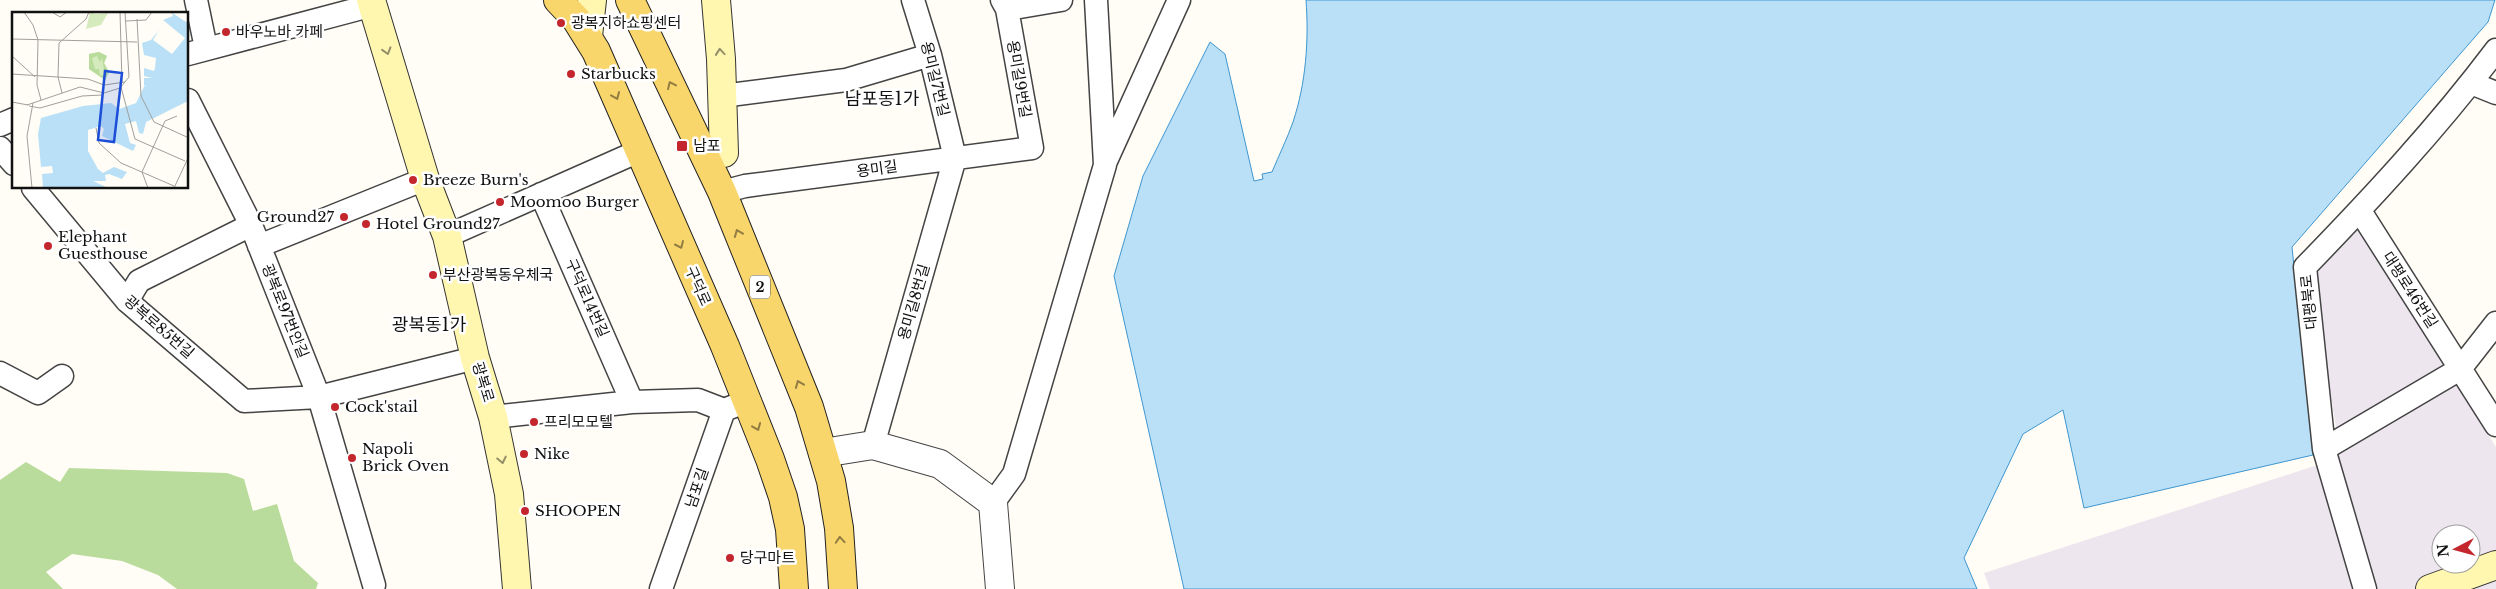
<svg xmlns="http://www.w3.org/2000/svg" width="2496" height="589" viewBox="0 0 2496 589" font-family="'Libre Baskerville','Noto Sans KR',serif">
  <style>
    .industrial { fill: #eee6ef; fill-rule: evenodd }
    .forest { fill: #b9dc9c }
    .water { fill: #b9e0f7; stroke: #3f96cf }
    .lines { fill: none; stroke-linecap: round; stroke-linejoin: round }
    .minor-casing { stroke: #444; stroke-width: 25 }
    .tertiary-casing { stroke: #444; stroke-width: 30 }
    .secondary-casing { stroke: #333; stroke-width: 30 }
    .primary-casing { stroke: #222; stroke-width: 30 }
    .minor { stroke: #fff; stroke-width: 22 }
    .tertiary { stroke: #fff; stroke-width: 28 }
    .secondary { stroke: #fff6b0; stroke-width: 28 }
    .primary { stroke: #f9d66b; stroke-width: 28 }
    .oneway { stroke: #948f68 }
    .oneway2 { stroke: #917d42 }
    .poi-dot { fill: #c4262e; stroke: #fff; stroke-width: 2 }
    .labels { text-anchor: middle; stroke-width: 5; stroke-linejoin: round; paint-order: stroke }
    .shield { fill: #fff; stroke: #585858; stroke-width: 1 }
    .shield-label { font-size: 14px; font-weight: bold; fill: #111 }
    .poi-label { font-size: 15px; fill: #111; stroke: #fff; text-anchor: start }
    .street-label { font-size: 15px; fill: #111; stroke: #fff }
    .quarter-label { font-size: 18px; fill: #111; stroke: #fff }
    .inset-river { fill: none; stroke: #b9e0f7; stroke-width: 2.5 }
    .inset-road { fill: none; stroke: #a09f9a; stroke-width: 1 }
    .view { fill: #1d4ed8; fill-opacity: 0.15; stroke: #1d4ed8; stroke-width: 2.5 }
    .inset-edge { fill: none; stroke: #111; stroke-width: 2.5 }
  </style>
  <rect width="100%" height="100%" fill="#fffdf5"/>
  <path class="industrial" d="M 2357,226 L 2496,447 L 2496,589 L 1990,589 L 1984,573 L 2336,459 L 2340,451 L 2312,284 L 2314,275 ZM 2441,534 L 2471,534 L 2471,564 L 2441,564 Z"/>
  <path class="forest" d="M 26,462 L 60,482 L 69,468 L 227,473 L 244,479 L 253,511 L 277,504 L 294,561 L 318,583 L 316,589 L 177,589 L 158,575 L 122,561 L 72,554 L 46,572 L 63,589 L 0,589 L 0,480 Z"/>
  <path class="water" d="M 1306,0 L 2495,0 L 2488,22 L 2292,247 L 2313,455 L 2084,508 L 2063,410 L 2023,434 L 1964,558 L 1977,589 L 1184,589 L 1114,276 L 1143,176 L 1210,42 L 1225,54 L 1254,181 L 1263,179 L 1262,174 L 1272,172 C 1279,155 1287,139 1293,122 C 1306,83 1309,40 1306,0 Z"/>
  <g class="lines">
    <defs>
      <path id="minor" d="M 196,0 L 206,48
        M 1007,9 L 1061,0
        M 188,54 L 373,5
        M 2471,83 L 2496,93
        M 722,96 L 846,80 L 930,55
        M 188,100 L 251,225 L 319,397 L 374,585
        M 0,125 L 14,119
        M 0,148 L 14,164
        M 1106,161 L 1179,0
        M 33,188 L 127,301 L 244,401 L 319,397 L 475,358
        M 722,192 L 745,186 L 1032,148 L 1007,9 L 1002,0
        M 541,194 L 632,402
        M 2360,211 L 2496,425
        M 447,236 L 639,151
        M 259,246 L 425,179
        M 127,301 L 139,281 L 251,225
        M 0,373 L 38,393 L 62,376
        M 493,417 L 632,402 L 698,400 L 724,410
        M 873,445 L 955,158 L 930,55 L 913,0
        M 2324,449 L 2460,369 L 2496,323
        M 993,503 L 1014,474 L 1105,165 L 1096,0
        M 661,589 L 724,410 L 737,405
        M 2365,589 L 2324,449 L 2305,267 C 2372,198 2438,127 2496,50"/>
      <path id="tertiary" d="M 823,453 L 873,445 L 940,464 L 993,503 L 1000,589"/>
      <path id="secondary" d="M 371,0 L 425,179 L 447,236 L 475,358 L 493,417 L 509,494 L 517,589
        M 716,0 L 721,59 L 724,153
        M 588,36 L 592,0
        M 2430,589 L 2496,565"/>
      <path id="primary" d="M 558,0 L 576,19 L 596,51 L 725,346 L 770,459 L 783,497 L 790,529 L 794,589
        M 630,0 L 722,192 L 809,407 L 831,481 L 839,528 L 843,589"/>
    </defs>
    <use href="#minor" class="minor-casing"/>
    <use href="#tertiary" class="tertiary-casing"/>
    <use href="#secondary" class="secondary-casing"/>
    <use href="#primary" class="primary-casing"/>
    <use href="#minor" class="minor"/>
    <use href="#tertiary" class="tertiary"/>
    <use href="#secondary" class="secondary"/>
    <use href="#primary" class="primary"/>
  </g>
  <defs><path id="oneway-chevron" d="M-2-3.5L2.5 0L-2 3.5" fill="none" stroke-width="1.6" stroke-linecap="round" stroke-linejoin="round" transform="scale(1.25)"/></defs>
  <g class="oneway">
    <use href="#oneway-chevron" transform="translate(387 51) rotate(73)"/>
    <use href="#oneway-chevron" transform="translate(720 52) rotate(-95)"/>
    <use href="#oneway-chevron" transform="translate(502 460) rotate(78)"/>
  </g>
  <g class="oneway2">
    <use href="#oneway-chevron" transform="translate(671 85) rotate(-115)"/>
    <use href="#oneway-chevron" transform="translate(616 96) rotate(67)"/>
    <use href="#oneway-chevron" transform="translate(738 233) rotate(-112)"/>
    <use href="#oneway-chevron" transform="translate(680 245) rotate(66)"/>
    <use href="#oneway-chevron" transform="translate(799 384) rotate(-112)"/>
    <use href="#oneway-chevron" transform="translate(757 427) rotate(68)"/>
    <use href="#oneway-chevron" transform="translate(840 540) rotate(-94)"/>
  </g>
  <g class="poi-dot">
    <circle cx="561" cy="23" r="5"/>
    <circle cx="226" cy="32" r="5"/>
    <circle cx="571" cy="74" r="5"/>
    <rect x="676" y="140" width="12" height="12" rx="2.5"/>
    <circle cx="413" cy="180" r="5"/>
    <circle cx="500" cy="202" r="5"/>
    <circle cx="344" cy="217" r="5"/>
    <circle cx="366" cy="224" r="5"/>
    <circle cx="48" cy="246" r="5"/>
    <circle cx="433" cy="275" r="5"/>
    <circle cx="335" cy="407" r="5"/>
    <circle cx="534" cy="422" r="5"/>
    <circle cx="524" cy="454" r="5"/>
    <circle cx="352" cy="458" r="5"/>
    <circle cx="525" cy="511" r="5"/>
    <circle cx="730" cy="558" r="5"/>
  </g>
  <g class="labels">
    <rect class="shield" x="750" y="275.5" width="20" height="23" rx="4"/>
    <g class="shield-label">
      <text x="760" y="292">2</text>
    </g>
    <g class="poi-label">
      <text x="571" y="28">광복지하쇼핑센터</text>
      <text x="236" y="37">바우노바 카페</text>
      <text x="581" y="79">Starbucks</text>
      <text x="693" y="151">남포</text>
      <text x="423" y="185">Breeze Burn's</text>
      <text x="510" y="207">Moomoo Burger</text>
      <text x="334" y="222" text-anchor="end">Ground27</text>
      <text x="376" y="229">Hotel Ground27</text>
      <text x="58" y="242">Elephant<tspan x="58" dy="17">Guesthouse</tspan></text>
      <text x="443" y="280">부산광복동우체국</text>
      <text x="345" y="412">Cock'stail</text>
      <text x="544" y="427">프리모모텔</text>
      <text x="362" y="454">Napoli<tspan x="362" dy="17">Brick Oven</tspan></text>
      <text x="534" y="459">Nike</text>
      <text x="535" y="516">SHOOPEN</text>
      <text x="740" y="563">당구마트</text>
    </g>
    <g class="street-label">
      <text transform="translate(935 79) rotate(76)" y="5">용미길7번길</text>
      <text transform="translate(1019 79) rotate(80)" y="5">용미길9번길</text>
      <text transform="translate(877 169) rotate(-8)" y="5">용미길</text>
      <text transform="translate(698 286) rotate(66)" y="5">구덕로</text>
      <text transform="translate(2410 290) rotate(57)" y="5">대평로46번길</text>
      <text transform="translate(587 298) rotate(66)" y="5">구덕로14번길</text>
      <text transform="translate(914 302) rotate(-74)" y="5">용미길8번길</text>
      <text transform="translate(2309 302) rotate(-96)" y="5">대평북로</text>
      <text transform="translate(285 311) rotate(68)" y="5">광복로97번안길</text>
      <text transform="translate(159 327) rotate(41)" y="5">광복로85번길</text>
      <text transform="translate(483 382) rotate(73)" y="5">광복로</text>
      <text transform="translate(697 488) rotate(-71)" y="5">남포길</text>
    </g>
    <g class="quarter-label">
      <text x="882" y="105">남포동1가</text>
      <text x="429" y="331">광복동1가</text>
    </g>
  </g>
  <g transform="translate(12 12)">
    <rect width="176" height="176" fill="#fffdf5"/>
    <path d="M 78,0 L 84,2 L 96,1 L 89,13 L 74,17 ZM 87,40 L 95,44 L 92,51 L 97,60 L 93,68 L 77,57 L 77,42 Z" fill="#d5ebbd"/>
    <path d="M 87,40 L 95,44 L 92,51 L 97,60 L 93,68 L 77,57 L 77,42 ZM 85,44 L 88,50 L 90,46 L 93,64 L 88,63 L 87,57 L 83,57 L 80,46 Z" fill="#b9dc9c" fill-rule="evenodd"/>
    <path d="M 159,0 L 174,10 L 176,8 L 176,89 L 134,110 L 131,122 L 127,121 L 124,109 L 113,112 L 118,131 L 124,133 L 121,139 L 90,124 L 92,117 L 89,114 L 76,118 L 76,139 L 86,157 L 91,161 L 102,155 L 115,160 L 110,167 L 97,162 L 93,163 L 94,169 L 81,169 L 96,176 L 31,176 L 30,162 L 41,161 L 40,154 L 29,155 L 26,122 L 29,106 L 71,94 L 99,91 L 107,97 L 124,91 L 132,75 L 136,76 L 132,73 L 132,66 L 140,66 L 132,64 L 132,56 L 142,59 L 143,56 L 144,46 L 132,43 L 130,31 L 139,28 L 147,18 L 141,28 L 160,42 L 173,26 L 151,8 L 161,4 Z" fill="#b9e0f7"/>
    <path class="inset-river" d="M 132,75 L 142,79 L 177,54"/>
    <path class="inset-road" d="M 12,0 L 21,13 L 26,28 L 25,73M 40,0 L 48,5 L 55,0M 108,0 L 110,71M 125,7 L 129,84 L 142,110 L 177,126M 114,9 L 134,8 L 140,0M 0,27 L 125,30M 0,44 L 23,65M 0,62 L 76,67 L 92,73 L 113,70M 25,73 L 29,88M 109,75 L 123,127 L 173,149M 50,81 L 46,65 L 47,31 L 74,7 L 77,0M 0,90 L 16,93M 15,93 L 68,75 L 92,81 L 108,76 L 117,65 L 113,0M 17,94 L 28,96 L 70,84 L 90,83M 84,116 L 87,131 L 109,151 L 162,174M 20,176 L 15,124 L 21,91M 136,176 L 130,160 L 153,109 L 165,104M 162,176 L 177,144"/>
    <path class="view" d="M 93,59 L 110,61 L 102,130 L 86,128 Z"/>
    <rect width="176" height="176" class="inset-edge"/>
  </g>
  <g transform="translate(2456 549) rotate(264)"><circle r="24" fill="#ffffff" stroke="#a0a0a0"/>
  <path d="M0-4L9 19L0 12L-9 19Z" fill="#c4262e"/>
  <text y="-8" font-size="14" font-weight="bold" text-anchor="middle" fill="#111111">N</text>
  </g>
</svg>
